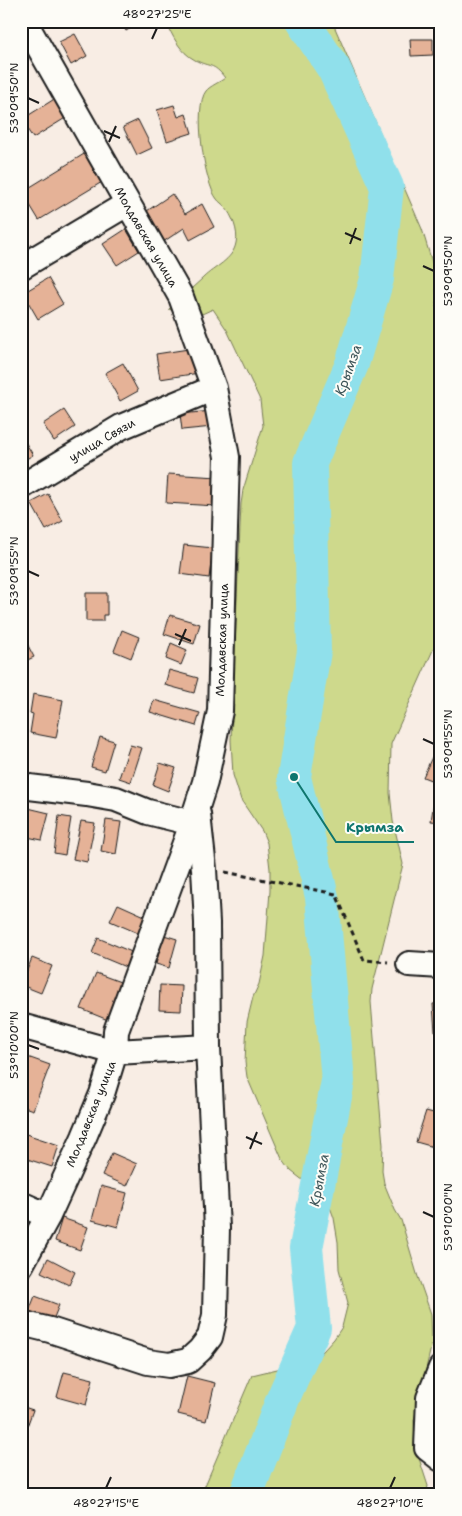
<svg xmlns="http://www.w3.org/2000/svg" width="462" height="1516" viewBox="0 0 462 1516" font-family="'Shantell Sans',sans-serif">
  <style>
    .green { fill: #ced98c; stroke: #757a54 }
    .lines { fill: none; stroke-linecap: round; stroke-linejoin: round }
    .river { stroke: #90e0eb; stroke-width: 34 }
    .building { fill: #e5b297; stroke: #1c1c1c }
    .minor-casing { stroke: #1c1c1c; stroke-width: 28 }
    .path { stroke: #1c1c1c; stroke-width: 3; stroke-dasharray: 5 4; stroke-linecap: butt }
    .minor { stroke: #fdfcf7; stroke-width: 24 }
    .ticks { fill: none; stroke: #1c1c1c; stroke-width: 2 }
    .labels { text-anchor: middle; stroke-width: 4; stroke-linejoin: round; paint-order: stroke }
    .street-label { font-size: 12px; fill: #1c1c1c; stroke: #fdfcf7 }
    .water-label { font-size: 14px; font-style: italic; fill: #3f575a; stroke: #fdfcf7 }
    .leader { fill: none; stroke: #0f766e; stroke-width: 2 }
    .callout-dot { fill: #0f766e; stroke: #fdfcf7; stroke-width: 2 }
    .callout-label { font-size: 14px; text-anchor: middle; font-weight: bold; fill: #0f766e; stroke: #fdfcf7; stroke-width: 4; stroke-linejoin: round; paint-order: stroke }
    .neatline { fill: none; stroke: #1c1c1c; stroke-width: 2 }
    .ticks-label { font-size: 12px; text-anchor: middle; fill: #1c1c1c }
  </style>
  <rect width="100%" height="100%" fill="#f8ede4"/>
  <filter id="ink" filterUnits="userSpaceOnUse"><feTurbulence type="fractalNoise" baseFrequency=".02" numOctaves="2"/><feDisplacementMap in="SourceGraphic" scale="10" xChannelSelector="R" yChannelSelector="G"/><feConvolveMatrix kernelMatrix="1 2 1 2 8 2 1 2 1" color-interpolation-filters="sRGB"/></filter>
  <g filter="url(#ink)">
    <path class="green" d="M 166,21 L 332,21 L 422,229 L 434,269 L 436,282 L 437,310 L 441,327 L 441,632 L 391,744 L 390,793 L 393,821 L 403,864 L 372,989 L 371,1002 L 383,1145 L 382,1171 L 384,1183 L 395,1210 L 401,1220 L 417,1274 L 431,1314 L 432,1343 L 414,1420 L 415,1446 L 428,1486 L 426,1495 L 201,1495 L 252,1375 L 315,1360 L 334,1339 L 342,1327 L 348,1303 L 339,1269 L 338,1242 L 334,1218 L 330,1207 L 313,1188 L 291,1171 L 282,1159 L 247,1077 L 245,1062 L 247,1022 L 253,997 L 259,984 L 265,956 L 270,891 L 270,869 L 267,843 L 262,831 L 241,800 L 233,775 L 231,740 L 241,504 L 243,490 L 263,426 L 260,400 L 227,330 L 213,309 L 191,319 L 169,309 C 180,299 192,288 203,278 C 214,267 233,260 236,243 C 239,232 232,215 225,207 C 223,204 219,202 217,199 C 204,183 193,107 206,91 C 210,86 220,82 225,78 C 213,62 210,68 195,60 C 180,52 172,36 166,21 Z"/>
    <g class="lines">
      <path class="river" d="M 246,1495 L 284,1396 L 314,1328 L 306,1248 L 338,1081 L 322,897 L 294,777 L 314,651 L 310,463 L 352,364 L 377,279 L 387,187 L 334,69 L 302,21"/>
    </g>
    <path class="building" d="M 120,21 L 140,21 L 141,22 L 126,31 Z
      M 406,21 L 438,21 L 438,23 L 406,24 Z
      M 75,34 L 87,56 L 71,65 L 59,42 Z
      M 410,39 L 433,39 L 433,55 L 411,56 Z
      M 56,98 L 67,117 L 33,138 L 21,120 Z
      M 174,105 L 178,117 L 186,114 L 192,133 L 167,141 L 157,110 Z
      M 138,120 L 152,148 L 137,155 L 123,127 Z
      M 89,151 L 107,179 L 39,220 L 22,192 Z
      M 172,194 L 185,214 L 202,204 L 214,227 L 190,240 L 184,228 L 160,244 L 141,215 Z
      M 126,229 L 139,251 L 117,265 L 103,244 Z
      M 48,278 L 63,304 L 38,319 L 23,293 Z
      M 195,348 L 199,373 L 160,379 L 156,354 Z
      M 123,363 L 138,391 L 120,401 L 105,373 Z
      M 64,410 L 75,427 L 54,441 L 43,424 Z
      M 212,411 L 213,427 L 182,430 L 180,414 Z
      M 21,435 L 33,455 L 21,462 Z
      M 168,474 L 218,477 L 216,506 L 166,503 Z
      M 48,494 L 63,521 L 46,530 L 31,503 Z
      M 184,545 L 213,548 L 209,578 L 180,574 Z
      M 86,593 L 107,593 L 107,615 L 103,615 L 103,621 L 86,621 Z
      M 170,615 L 200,624 L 194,644 L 164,634 Z
      M 122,630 L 139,637 L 131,658 L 114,651 Z
      M 25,640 L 34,657 L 21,663 L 21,642 Z
      M 171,643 L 187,650 L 181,665 L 166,659 Z
      M 169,670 L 198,678 L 194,693 L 165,685 Z
      M 33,694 L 63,700 L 56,738 L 30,733 L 33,714 L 30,713 Z
      M 154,700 L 200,713 L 196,726 L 150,712 Z
      M 100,737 L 114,741 L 105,771 L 91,767 Z
      M 130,745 L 142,748 L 131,782 L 119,778 Z
      M 432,757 L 441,761 L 441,784 L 423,777 Z
      M 160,763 L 176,768 L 168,791 L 153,785 Z
      M 434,802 L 441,803 L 441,822 L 431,821 Z
      M 28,808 L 49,813 L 42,840 L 22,836 Z
      M 59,816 L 71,818 L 65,855 L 54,853 Z
      M 106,820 L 121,822 L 116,854 L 101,851 Z
      M 81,821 L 95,823 L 87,862 L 73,859 Z
      M 438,848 L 441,848 L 441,874 L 438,874 Z
      M 118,904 L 147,917 L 140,934 L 110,921 Z
      M 164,935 L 177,939 L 169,968 L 156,964 Z
      M 98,938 L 134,953 L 128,968 L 92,953 Z
      M 32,958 L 52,966 L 41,993 L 21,985 Z
      M 96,973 L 123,983 L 108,1020 L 81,1009 Z
      M 160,985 L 182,986 L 181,1011 L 159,1010 Z
      M 441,1003 L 441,1032 L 435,1032 L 433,1004 Z
      M 22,1055 L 50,1065 L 33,1110 L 21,1106 Z
      M 426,1111 L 441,1115 L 441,1149 L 416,1142 Z
      M 23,1133 L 59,1145 L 52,1167 L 21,1157 L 21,1139 Z
      M 112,1153 L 137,1164 L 127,1186 L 102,1175 Z
      M 101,1186 L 127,1193 L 118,1227 L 92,1220 Z
      M 62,1218 L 88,1227 L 80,1250 L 55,1241 Z
      M 48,1258 L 75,1272 L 69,1285 L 41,1272 Z
      M 35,1296 L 59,1305 L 53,1320 L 29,1311 Z
      M 64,1372 L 93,1379 L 86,1405 L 57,1397 Z
      M 187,1376 L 215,1383 L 206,1421 L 178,1414 Z
      M 21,1406 L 33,1410 L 21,1443 Z"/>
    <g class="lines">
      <defs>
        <path id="minor" d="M 21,267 L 127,204
          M 21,487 L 121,427 L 214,388
          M 21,786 L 87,794 L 116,799 L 148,812 L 192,823
          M 409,964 L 441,966
          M 21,1026 L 115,1052 L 208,1047
          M 21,1204 L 48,1216
          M 21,1265 L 48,1216 L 84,1137 L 102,1094 L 115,1052 L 116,1031 L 188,835 L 205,782 L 220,711 L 227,457 L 214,388 L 181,297 L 27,26
          M 21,1323 L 50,1330 L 148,1362 L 169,1365 L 188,1361 L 200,1350 L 210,1337 L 215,1315 L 217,1228 L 208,1047 L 207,923 L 204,869 L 198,814
          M 441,1368 L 429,1398 L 427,1448 L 441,1459"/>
      </defs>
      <use href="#minor" class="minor-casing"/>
      <path class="path" d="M 225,872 L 336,894 L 364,960 L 388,962"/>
      <use href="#minor" class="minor"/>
    </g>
  </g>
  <path class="ticks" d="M 152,39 L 157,28M 28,98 L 39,103M 104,131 L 120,138M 109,142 L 116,126M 345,233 L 361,240M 350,244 L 356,228M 423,266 L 434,271M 28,571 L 39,576M 175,634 L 191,641M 179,645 L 186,629M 423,739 L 434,744M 28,1045 L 39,1049M 246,1137 L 262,1144M 250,1149 L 257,1132M 423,1212 L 434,1217M 106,1488 L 111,1477M 390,1488 L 395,1477"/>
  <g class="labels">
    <g class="street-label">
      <text transform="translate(146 237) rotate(60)" y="4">Молдавская улица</text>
      <text transform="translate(102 440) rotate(-30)" y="4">улица Связи</text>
      <text transform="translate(222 640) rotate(-88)" y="4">Молдавская улица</text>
      <text transform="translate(91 1114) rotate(-68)" y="4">Молдавская улица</text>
    </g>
    <g class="water-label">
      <text transform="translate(348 370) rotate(-70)" y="5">Крымза</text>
      <text transform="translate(319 1180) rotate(-79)" y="5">Крымза</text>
    </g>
  </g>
  <path class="leader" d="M294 777L336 842H414"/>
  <circle class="callout-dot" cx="294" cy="777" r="5"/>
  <g class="callout-label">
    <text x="375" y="832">Крымза</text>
  </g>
  <rect width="462" height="1516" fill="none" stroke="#fdfcf7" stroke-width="55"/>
  <rect x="28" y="28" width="406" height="1460" class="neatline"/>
  <g class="ticks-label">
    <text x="157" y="18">48°27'25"E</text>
    <text transform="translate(14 98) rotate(-90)" y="4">53°09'50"N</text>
    <text transform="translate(448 271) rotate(-90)" y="4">53°09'50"N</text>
    <text transform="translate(14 571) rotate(-90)" y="4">53°09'55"N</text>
    <text transform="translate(448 744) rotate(-90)" y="4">53°09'55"N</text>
    <text transform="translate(14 1045) rotate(-90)" y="4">53°10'00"N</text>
    <text transform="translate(448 1217) rotate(-90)" y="4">53°10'00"N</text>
    <text x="106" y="1507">48°27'15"E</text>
    <text x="390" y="1507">48°27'10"E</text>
  </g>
</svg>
